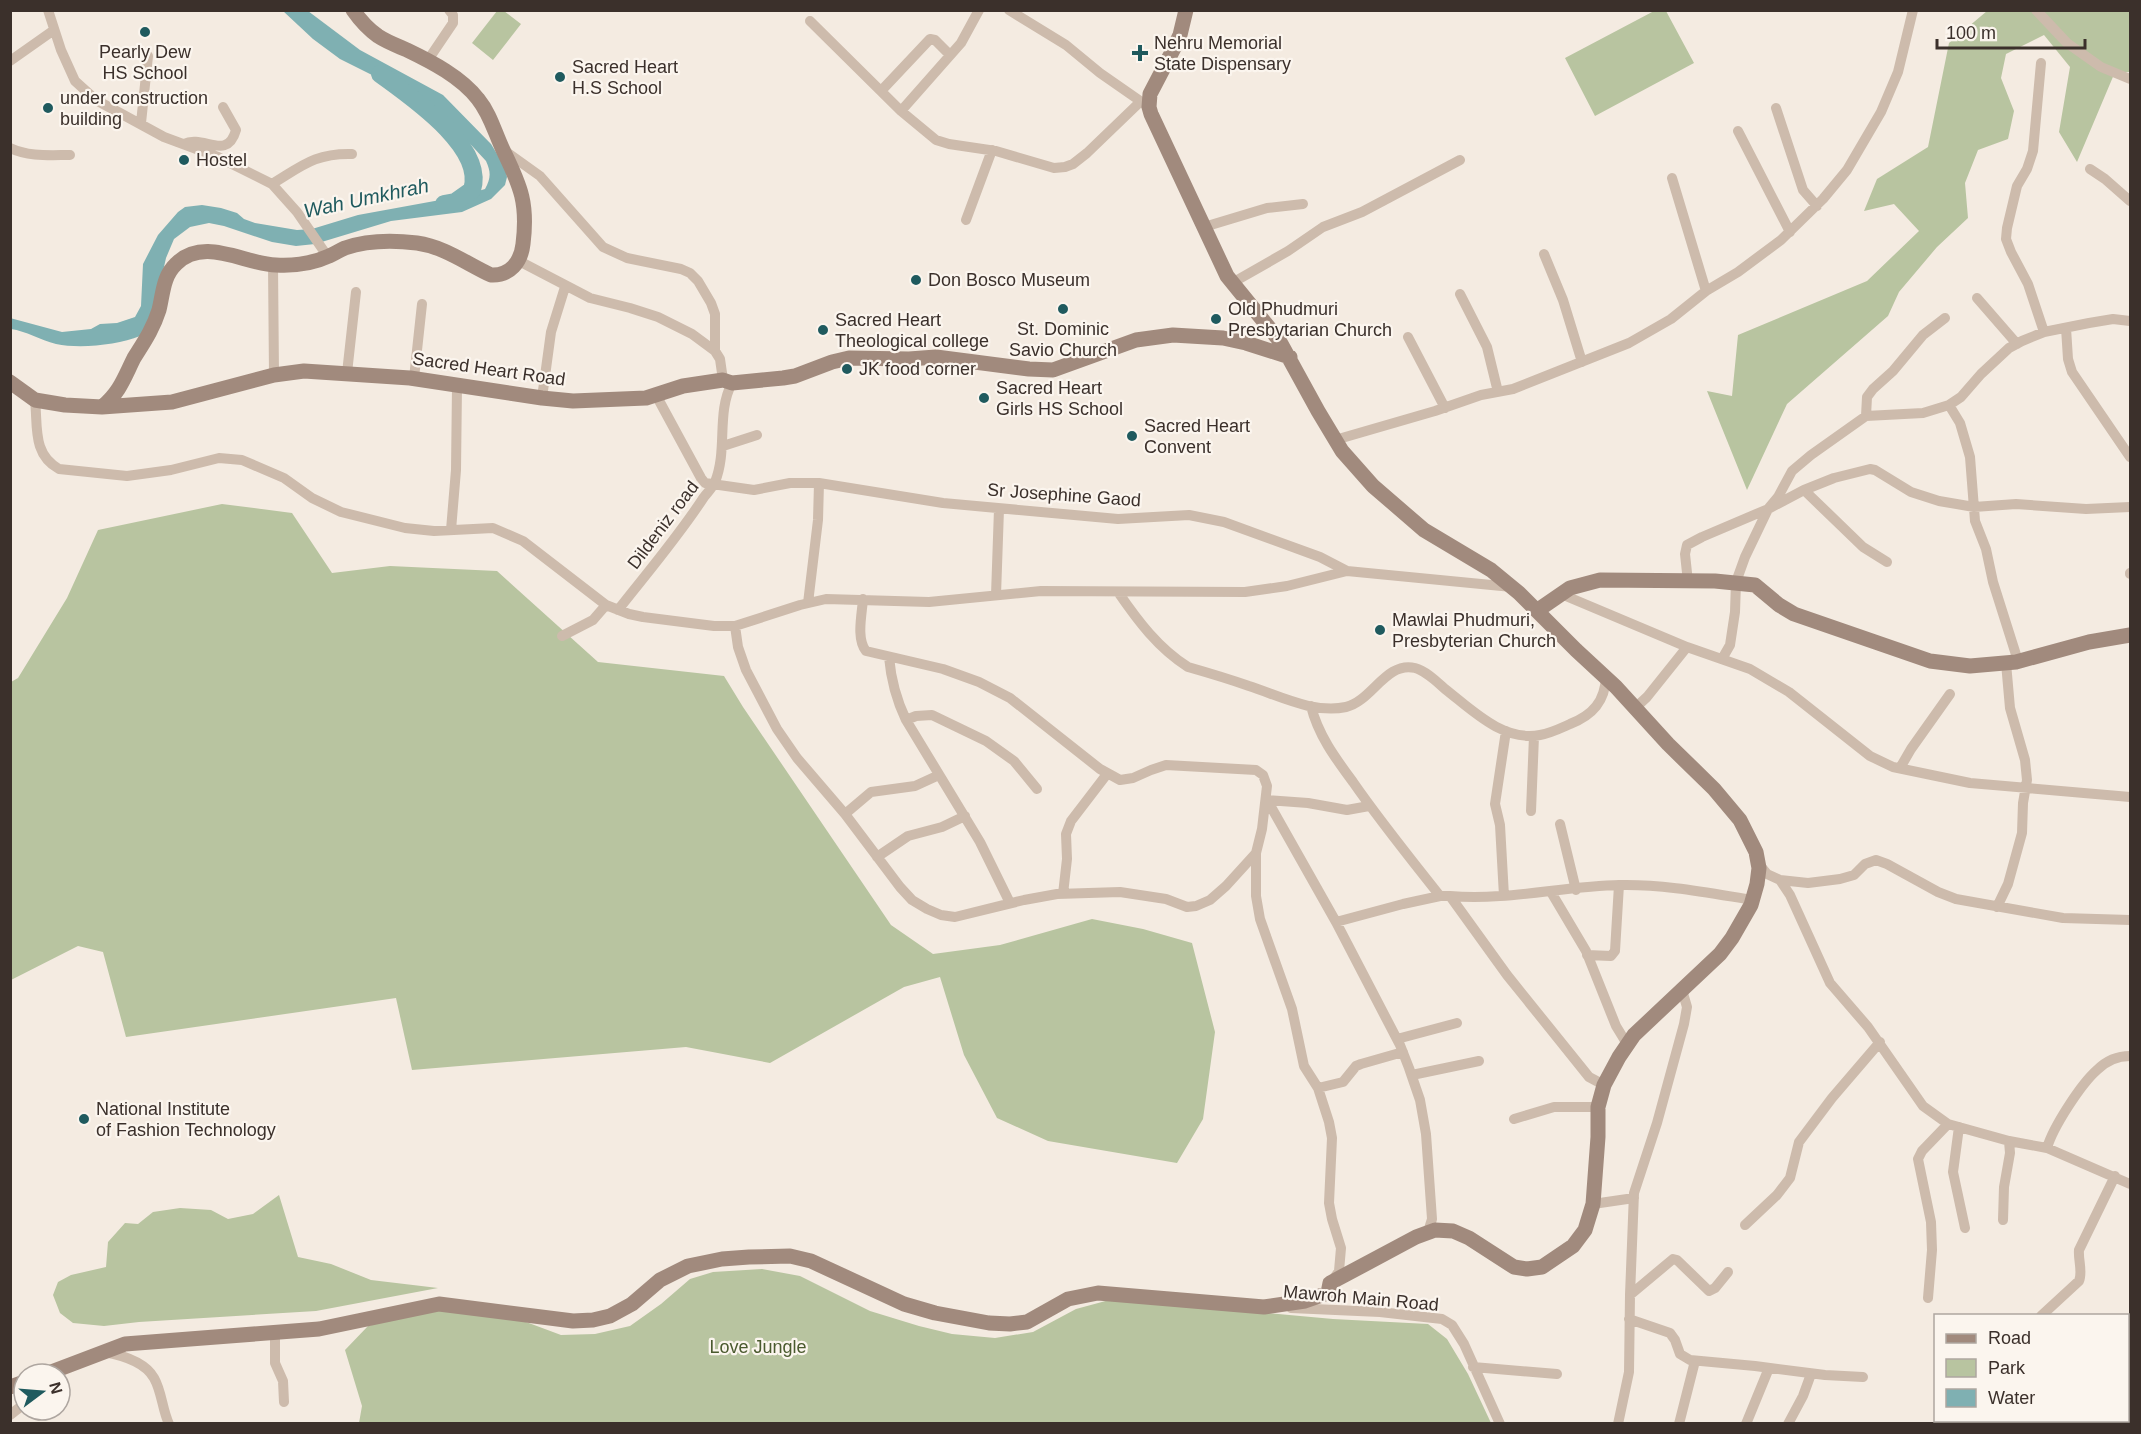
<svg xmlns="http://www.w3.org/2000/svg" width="2141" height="1434" viewBox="0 0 2141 1434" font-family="Helvetica,sans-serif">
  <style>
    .green { fill: #b8c4a0 }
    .water { fill: #7fb0b2 }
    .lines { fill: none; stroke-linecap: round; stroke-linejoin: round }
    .river { stroke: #7fb0b2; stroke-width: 18 }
    .street { stroke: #cdbbac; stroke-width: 10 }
    .secondary { stroke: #a18a7d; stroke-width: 15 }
    .poi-dot { fill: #1f5a5e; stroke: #fbf5ee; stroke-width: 2 }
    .labels { text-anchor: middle; stroke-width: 4.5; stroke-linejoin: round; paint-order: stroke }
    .poi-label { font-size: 18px; fill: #3b302b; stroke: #fbf5ee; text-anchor: start }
    .street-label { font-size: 18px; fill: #3b302b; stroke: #fbf5ee }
    .park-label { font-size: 18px; fill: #4a5a2e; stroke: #fbf5ee }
    .water-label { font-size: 20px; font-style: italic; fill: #1f5a5e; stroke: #fbf5ee }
  </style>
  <rect width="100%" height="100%" fill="#f4ebe1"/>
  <path class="green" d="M 497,11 L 504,11 L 521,24 L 493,60 L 472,43 Z
    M 1666,11 L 1694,63 L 1595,116 L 1565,58 L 1654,11 Z
    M 1987,11 L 2130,11 L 2130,72 L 2115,72 L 2077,162 L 2059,132 L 2070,67 L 2044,35 L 2006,54 L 2001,78 L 2014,111 L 2008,139 L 1978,150 L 1965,183 L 1968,218 L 1937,247 L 1899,292 L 1888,316 L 1787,404 L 1747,490 L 1707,391 L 1732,396 L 1738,335 L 1867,281 L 1919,231 L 1894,204 L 1864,211 L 1877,179 L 1928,147 L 1949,43 Z
    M 222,504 L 292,513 L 332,573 L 390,566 L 497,571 L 598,662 L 724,676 L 743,707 L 891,925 L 933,954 L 1000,945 L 1092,919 L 1143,929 L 1192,943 L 1215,1032 L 1203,1119 L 1177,1163 L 1048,1141 L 997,1118 L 964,1055 L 940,977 L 904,987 L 770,1063 L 686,1047 L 412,1070 L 396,998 L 126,1037 L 103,952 L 78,946 L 11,980 L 11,682 L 18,678 L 67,598 L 98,530 Z
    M 279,1195 L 298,1257 L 331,1264 L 371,1280 L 438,1288 L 316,1311 L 139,1322 L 104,1326 L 73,1323 L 60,1313 L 53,1295 L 58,1282 L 71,1275 L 106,1267 L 108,1242 L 125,1223 L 138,1224 L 153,1212 L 180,1208 L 211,1210 L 228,1219 L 253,1214 Z
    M 762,1269 L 800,1276 L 870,1311 L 919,1326 L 952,1334 L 995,1338 L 1033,1332 L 1076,1309 L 1113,1299 L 1333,1319 L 1428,1324 L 1447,1339 L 1468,1374 L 1491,1423 L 359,1423 L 362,1406 L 345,1350 L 368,1326 L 429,1309 L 510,1316 L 561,1335 L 595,1334 L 630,1326 L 661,1304 L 690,1279 L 713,1272 Z"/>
  <path class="water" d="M 283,11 L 308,11 L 360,50 L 443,95 L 491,144 L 505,167 L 507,177 L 505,185 L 491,199 L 462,212 L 391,221 L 315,244 L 296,246 L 272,242 L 224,226 L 209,223 L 190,227 L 174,239 L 166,258 L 152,320 L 140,336 C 118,345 80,349 56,344 C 40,340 26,331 11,329 L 10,318 L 62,332 L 91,329 L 100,324 L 117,323 L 135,317 L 141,306 L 143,264 L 158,235 L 178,212 L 185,207 L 202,205 L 221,208 L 237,213 L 244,219 L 255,223 L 297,230 L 312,229 L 358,215 L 462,196 L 485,189 C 491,178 491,172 486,161 L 436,107 L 340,59 L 313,39 Z"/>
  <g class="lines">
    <path class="river" d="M 380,74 C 410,96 486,147 472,190 L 455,202 L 444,204"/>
    <path class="street" d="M 48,10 L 61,50 L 75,81 L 96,100 L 164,137 L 218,157 L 272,184 L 297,212 L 328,257
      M 1009,10 L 1066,45 L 1100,73 L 1146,105
      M 2036,10 L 2067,43 L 2101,67 L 2130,79
      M 810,21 L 901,111 L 936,140 L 949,144 L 996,151 L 1054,168 L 1065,167 L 1073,164 L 1087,153 L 1140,102
      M 428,60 L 453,23 L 453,15 L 449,10
      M 10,61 L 54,30
      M 2041,63 L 2033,151 L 2027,169 L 2017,186 L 2007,228 L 2006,239 L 2011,252 L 2028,284 L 2044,332
      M 881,91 L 930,39 L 935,40 L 950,55
      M 1776,108 L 1803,190 L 1817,206
      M 901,111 L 961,43 L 979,10
      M 141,123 L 148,56
      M 1738,131 L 1790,232
      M 184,144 C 203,134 227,162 236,130 L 223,107
      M 10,148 C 29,157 50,155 70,155
      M 505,151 L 540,176 L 603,247 L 627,258 L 681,269 L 690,273 L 698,281 L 711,303 L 715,314 L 715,351
      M 2090,169 L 2105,179 L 2130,201
      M 1672,178 L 1706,291
      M 272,184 C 302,166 315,153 352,154
      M 966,220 L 992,150
      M 1204,227 L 1267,208 L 1303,204
      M 1544,254 L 1563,300 L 1582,362
      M 519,261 L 590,298 L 630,308 L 658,317 L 692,334 L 715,351 L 720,359 L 723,380
      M 273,265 L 274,375
      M 1232,283 L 1288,251 L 1323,227 L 1362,212 L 1460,160
      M 1460,294 L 1487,347 L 1498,392
      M 1977,298 L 2017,344
      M 2066,328 L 2068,359 L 2072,372 L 2130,457
      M 1408,337 L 1445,408
      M 347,373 L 356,292
      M 414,378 L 422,304
      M 656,395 L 701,478 L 705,483 L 754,490 L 790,483 L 819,483 L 943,503 L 1118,519 L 1189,515 L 1224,522 L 1320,557 L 1347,571 L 1512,587
      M 542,398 L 551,332 L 565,287
      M 35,400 C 38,426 32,454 59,469 L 127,476 L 171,470 L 219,458 L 242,460 L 284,478 L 312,498 L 341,512 L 405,528 L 434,531 L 493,528 L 523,541 L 606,605 L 629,614 L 643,617 L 714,626 L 735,626 L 800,605 L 826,599 L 929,602 L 1041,591 L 1245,592 L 1287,586 L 1347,571
      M 1949,405 L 1960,423 L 1970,457 L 1975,521 L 1986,549 L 1993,582 L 2018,661
      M 1866,416 L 1867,397 L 1873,389 L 1893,371 L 1923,335 L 1945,318
      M 1335,440 L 1435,411 L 1481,395 L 1513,389 L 1629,343 L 1671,319 L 1706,291 L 1738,272 L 1781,240 L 1823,199 L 1847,170 L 1881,112 L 1898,72 L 1913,10
      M 723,446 L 757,435
      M 1804,490 L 1863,547 L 1887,562
      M 451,530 L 456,470 L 457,386
      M 2130,573 L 2130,574
      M 1688,582 L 1685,554 L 1687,545 L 1702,537 L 1768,509 L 1804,490 L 1834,478 L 1870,469 L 1875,470 L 1911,492 L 1939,501 L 1974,507 L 2016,504 L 2086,509 L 2130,507
      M 1118,592 C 1138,621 1158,648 1188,667 C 1209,673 1229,679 1249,686 C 1280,696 1314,714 1346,707 C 1372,701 1386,661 1415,668 C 1426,671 1436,681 1445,689 C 1472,710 1503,742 1540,735 C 1551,733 1561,728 1570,724 C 1593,715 1605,701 1606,677
      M 1561,594 L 1687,647 L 1750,669 L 1789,692 L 1870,756 L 1893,767 L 1970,783 L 2130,797
      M 996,595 L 999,509
      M 863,599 C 862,614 856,639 866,651 L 943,669 L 979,682 L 1010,698 L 1100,769 L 1120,780 L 1133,778 L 1151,770 L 1166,765 L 1256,770 L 1263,775 L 1267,786 L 1262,829 L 1256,853 L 1256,896 L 1260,919 L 1292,1009 L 1304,1066 L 1318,1088 L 1329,1122 L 1332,1138 L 1329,1203 L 1332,1219 L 1341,1248 L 1339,1271 L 1333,1280
      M 808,603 L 818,520 L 819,483
      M 618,610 C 647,573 678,537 704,497 C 708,492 713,487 715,482 C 728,450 716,413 732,383
      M 735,626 L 738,647 L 746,670 L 777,729 L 797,758 L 845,814 L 900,887 L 912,900 L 927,909 L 941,915 L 955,917 L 1024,900 L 1057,894 L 1120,892 L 1166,899 L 1187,907 L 1196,906 L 1210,900 L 1226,886 L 1256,853
      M 562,636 L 593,620 L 606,605
      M 889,657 C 891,680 896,699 906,720 L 980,842 L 1010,903
      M 1722,659 L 1730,645 L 1735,612 L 1736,582 L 1745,557 L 1768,509 L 1778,497 L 1792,471 L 1811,455 L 1866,416 L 1923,413 L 1949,405 L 1961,397 L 1981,374 L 2009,348 L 2022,341 L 2044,332 L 2089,323 L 2113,319 L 2130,321
      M 1311,706 C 1318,735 1336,759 1353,782 C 1380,821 1410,858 1440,896 L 1450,896 L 1507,975 L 1589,1077 L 1604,1085
      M 1634,709 L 1647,697 L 1687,647
      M 906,720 L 916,716 L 932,715 L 986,741 L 1014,761 L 1037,789
      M 1900,768 L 1911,749 L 1950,694
      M 1266,798 L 1336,922 L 1400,1045 L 1409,1068 L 1420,1100 L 1426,1134 L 1432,1219 L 1428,1232
      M 1268,800 L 1308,803 L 1347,810 L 1369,806
      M 1531,811 L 1534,736
      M 845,814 L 871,792 L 915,786 L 939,775
      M 1560,824 L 1576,890
      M 877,857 L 908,836 L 942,827 L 965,816
      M 1758,863 L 1767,874 L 1780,880 L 1790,895 L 1830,983 L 1868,1027 L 1923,1106 L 1948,1124 L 2009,1141 L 2047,1148 L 2130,1184
      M 1780,880 L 1808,883 L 1840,879 L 1854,875 L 1865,864 L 1876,860 L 1887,864 L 1938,892 L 1956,899 L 2063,918 L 2130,920
      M 1551,892 L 1586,951 L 1616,1026 L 1627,1044
      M 1063,894 L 1067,859 L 1066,834 L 1071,821 L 1107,774
      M 1450,896 C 1507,901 1563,886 1620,885 C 1664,884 1709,893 1753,900
      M 1504,896 L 1500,825 L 1495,804 L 1506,731
      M 1997,907 L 2008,884 L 2022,833 L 2023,803 L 2027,780 L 2025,760 L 2010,708 L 2006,663
      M 1336,922 L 1403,904 L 1440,896
      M 1587,955 L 1611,956 L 1615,951 L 1619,885
      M 1397,1039 L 1457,1023
      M 1412,1075 L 1479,1061
      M 1318,1088 L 1343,1082 L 1356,1066 L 1361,1064 L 1403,1052
      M 1514,1119 L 1554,1107 L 1598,1107
      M 1959,1127 L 1953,1172 L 1965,1228
      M 2047,1148 C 2053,1127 2081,1084 2097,1070 C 2106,1061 2118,1056 2130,1056
      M 1593,1204 L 1634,1198
      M 2003,1220 L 2004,1187 L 2010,1153 L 2009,1141
      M 1745,1225 L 1777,1195 L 1790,1178 L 1799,1142 L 1832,1098 L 1880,1042
      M 1630,1295 L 1673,1259 L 1677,1260 L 1709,1291 L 1715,1288 L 1728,1272
      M 1928,1298 L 1932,1250 L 1931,1222 L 1918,1159 L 1922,1151 L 1948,1124
      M 1291,1308 L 1380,1312 L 1442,1319 L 1452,1325 L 1464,1344 L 1500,1424
      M 2041,1316 L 2079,1281 C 2083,1272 2078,1260 2079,1250 L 2115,1176
      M 1629,1319 L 1670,1333 L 1675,1340 L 1680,1354 L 1690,1360 L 1755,1366 L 1825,1375 L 1863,1377
      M 275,1332 L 275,1363 L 283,1381 L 284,1402
      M 104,1352 C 121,1355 145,1362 154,1378 C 162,1392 162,1409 169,1424
      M 1473,1367 L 1557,1374
      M 10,1415 L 24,1404
      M 1618,1424 L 1629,1372 L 1630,1295 L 1634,1193 L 1657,1123 L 1684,1024 L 1687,1007 L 1682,990
      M 1679,1424 L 1695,1361
      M 1746,1424 L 1769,1368
      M 1788,1424 L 1803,1396 L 1811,1374"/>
    <path class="secondary" d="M 10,382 L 35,400 L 65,405 L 102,407 L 172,402 L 274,375 L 304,371 L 410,378 L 542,398 L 573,401 L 646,398 L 683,386 L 723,380 L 732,383 L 783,378 L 795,376 L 832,362 L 849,358 L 909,359 L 936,357 L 1029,369 L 1053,370 L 1136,340 L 1173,335 L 1223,338 L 1246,343 L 1290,357
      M 102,407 C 120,392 124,378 134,358 C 144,342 153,329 159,310 C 163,294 163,276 176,264 C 204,236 244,264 276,265 C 295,266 312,264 329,256 C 334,254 340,250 345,248 C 368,240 393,240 417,243 C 445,247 467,264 491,275 C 510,276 521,262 523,244 C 528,204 521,187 504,152 C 495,134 491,115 478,99 C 461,77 432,62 407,50 C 398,46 387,42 378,36 C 368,29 360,20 353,10
      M 1538,610 L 1570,588 L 1600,580 L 1715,581 L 1755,585 L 1779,605 L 1794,614 L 1930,661 L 1970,666 L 2016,662 L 2089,642 L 2130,635
      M 46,1374 L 125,1344 L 319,1329 L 439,1304 L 573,1321 L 593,1320 L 610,1316 L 632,1304 L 660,1280 L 688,1266 L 722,1259 L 749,1257 L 790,1256 L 811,1261 L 904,1304 L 935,1313 L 989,1323 L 1010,1324 L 1027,1322 L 1068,1299 L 1098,1293 L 1264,1307 L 1305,1301 L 1328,1293 L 1330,1283 L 1416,1237 L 1435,1230 L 1453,1231 L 1469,1238 L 1514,1267 L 1527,1269 L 1542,1267 L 1573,1246 L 1585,1230 L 1593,1204 L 1598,1137 L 1598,1107 L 1604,1085 L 1619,1057 L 1634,1035 L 1720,954 L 1732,938 L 1751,905 L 1757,884 L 1759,868 L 1756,852 L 1740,820 L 1714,789 L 1668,744 L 1616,687 L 1576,650 L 1519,593 L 1491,570 L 1424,530 L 1373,486 L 1342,451 L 1318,411 L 1279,340 L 1227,276 L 1151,114 L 1149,107 L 1150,94 L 1173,50 L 1180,35 L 1186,10
      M 10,1387 L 24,1382"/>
  </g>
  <g class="poi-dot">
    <circle cx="145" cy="32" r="6"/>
    <path d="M1137 44h6v6h6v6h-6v6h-6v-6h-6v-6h6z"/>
    <circle cx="560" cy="77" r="6"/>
    <circle cx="48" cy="108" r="6"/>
    <circle cx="184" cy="160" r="6"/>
    <circle cx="916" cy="280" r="6"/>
    <circle cx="1063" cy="309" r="6"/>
    <circle cx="1216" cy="319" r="6"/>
    <circle cx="823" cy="330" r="6"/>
    <circle cx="847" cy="369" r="6"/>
    <circle cx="984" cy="398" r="6"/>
    <circle cx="1132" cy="436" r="6"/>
    <circle cx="1380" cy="630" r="6"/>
    <circle cx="84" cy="1119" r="6"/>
  </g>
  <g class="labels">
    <g class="poi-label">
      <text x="1154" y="49">Nehru Memorial<tspan x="1154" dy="21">State Dispensary</tspan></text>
      <text x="145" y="58" text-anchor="middle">Pearly Dew<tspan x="145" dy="21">HS School</tspan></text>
      <text x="572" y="73">Sacred Heart<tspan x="572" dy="21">H.S School</tspan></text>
      <text x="60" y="104">under construction<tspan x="60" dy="21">building</tspan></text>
      <text x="196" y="166">Hostel</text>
      <text x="928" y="286">Don Bosco Museum</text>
      <text x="1228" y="315">Old Phudmuri<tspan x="1228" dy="21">Presbytarian Church</tspan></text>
      <text x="835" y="326">Sacred Heart<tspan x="835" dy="21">Theological college</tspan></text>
      <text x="1063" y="335" text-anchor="middle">St. Dominic<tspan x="1063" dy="21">Savio Church</tspan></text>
      <text x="859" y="375">JK food corner</text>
      <text x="996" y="394">Sacred Heart<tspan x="996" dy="21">Girls HS School</tspan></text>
      <text x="1144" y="432">Sacred Heart<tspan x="1144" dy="21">Convent</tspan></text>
      <text x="1392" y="626">Mawlai Phudmuri,<tspan x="1392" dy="21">Presbyterian Church</tspan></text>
      <text x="96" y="1115">National Institute<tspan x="96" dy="21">of Fashion Technology</tspan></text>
    </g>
    <g class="street-label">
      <text transform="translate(489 369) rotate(8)" y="6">Sacred Heart Road</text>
      <text transform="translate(1064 495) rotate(4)" y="6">Sr Josephine Gaod</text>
      <text transform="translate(663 525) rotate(-53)" y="6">Dildeniz road</text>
      <text transform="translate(1361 1298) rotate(5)" y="6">Mawroh Main Road</text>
    </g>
    <g class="park-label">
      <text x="758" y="1353">Love Jungle</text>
    </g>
    <g class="water-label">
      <text transform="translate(366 198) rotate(-12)" y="7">Wah Umkhrah</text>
    </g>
  </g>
  <rect width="2141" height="1434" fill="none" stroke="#3b302b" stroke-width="24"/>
  <rect x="1934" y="1314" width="195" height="108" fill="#fbf5ee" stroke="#aea6a0" stroke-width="1.5"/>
  <rect x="1946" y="1334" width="30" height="9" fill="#a18a7d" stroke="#aea6a0" stroke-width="1.5"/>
  <text x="1988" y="1344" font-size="18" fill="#3b302b">Road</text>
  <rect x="1946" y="1359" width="30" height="18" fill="#b8c4a0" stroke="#aea6a0" stroke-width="1.5"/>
  <text x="1988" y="1374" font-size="18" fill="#3b302b">Park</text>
  <rect x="1946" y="1389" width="30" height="18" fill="#7fb0b2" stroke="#aea6a0" stroke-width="1.5"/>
  <text x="1988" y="1404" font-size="18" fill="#3b302b">Water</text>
  <g transform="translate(42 1392) rotate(74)"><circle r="28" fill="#fbf5ee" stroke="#aea6a0" stroke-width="1.5"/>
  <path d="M0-4.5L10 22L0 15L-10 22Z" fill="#1f5a5e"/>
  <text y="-9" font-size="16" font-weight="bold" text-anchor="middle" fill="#3b302b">N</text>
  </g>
  <path d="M1937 39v9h148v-9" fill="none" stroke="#3b302b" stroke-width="3"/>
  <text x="1946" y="39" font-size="18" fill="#3b302b" stroke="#fbf5ee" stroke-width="4.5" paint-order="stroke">100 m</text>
</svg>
